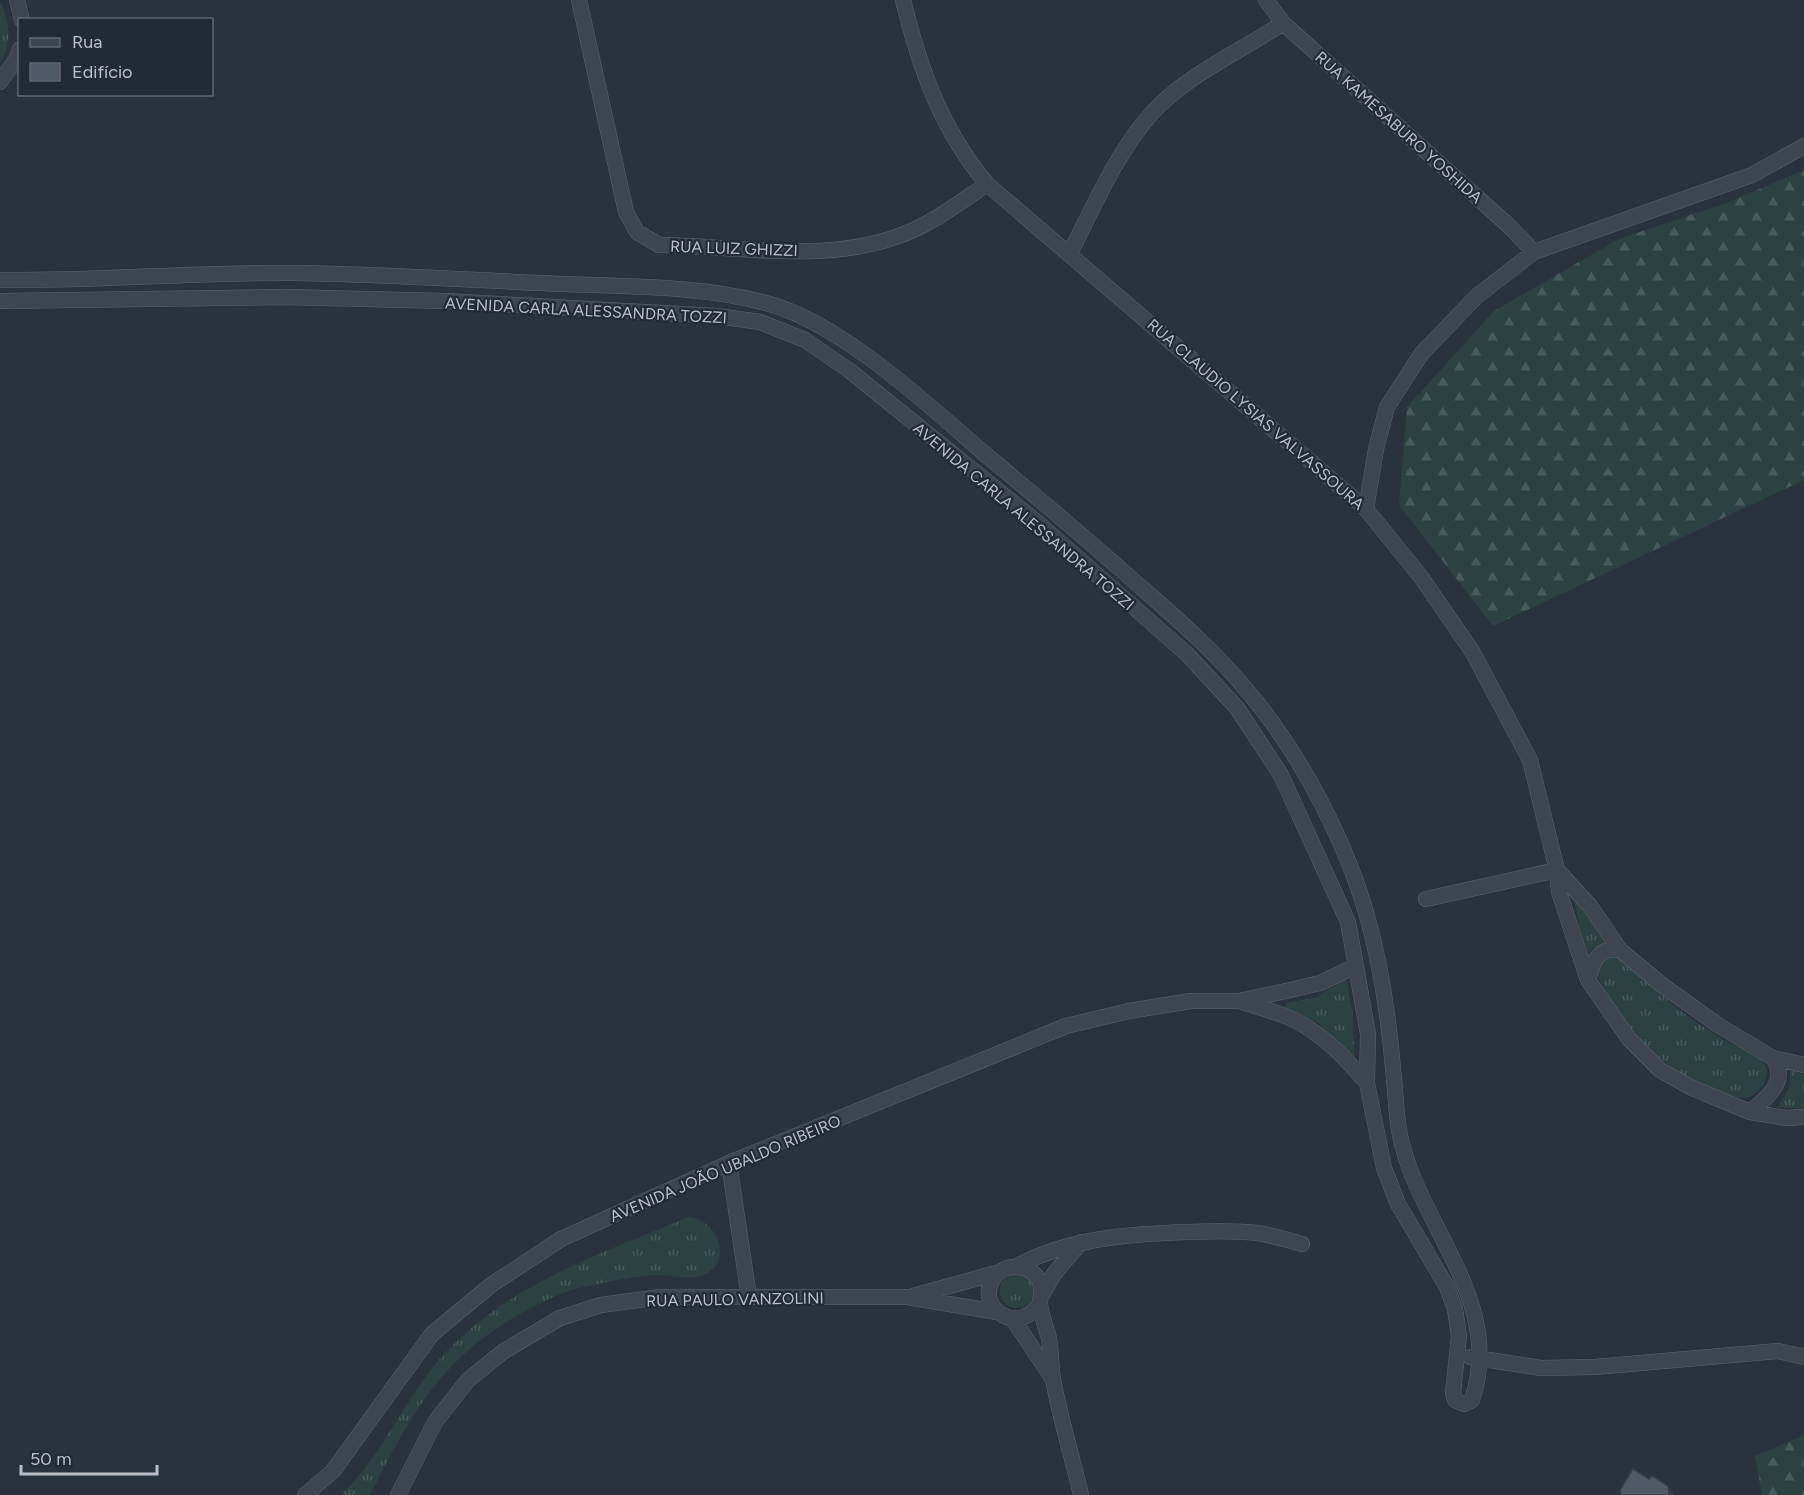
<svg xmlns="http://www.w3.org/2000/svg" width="1804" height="1495" viewBox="0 0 1804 1495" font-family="Figtree,sans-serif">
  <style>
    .grass { fill: url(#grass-tufts) }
    .forest { fill: url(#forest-firs) }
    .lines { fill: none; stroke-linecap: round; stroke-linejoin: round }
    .street-casing { stroke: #5b636e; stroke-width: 16 }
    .street { stroke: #3d4550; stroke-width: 15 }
    .shaded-wall { fill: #373f4a }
    .building { fill: #4f5a69; stroke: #373f4a; stroke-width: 1.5 }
    .labels { text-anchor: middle; stroke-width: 4.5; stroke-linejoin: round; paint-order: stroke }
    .street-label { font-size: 16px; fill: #bac0ca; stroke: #212a36 }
  </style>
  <defs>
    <pattern id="grass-tufts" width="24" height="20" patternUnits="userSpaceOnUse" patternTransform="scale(1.5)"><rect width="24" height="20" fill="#2c4142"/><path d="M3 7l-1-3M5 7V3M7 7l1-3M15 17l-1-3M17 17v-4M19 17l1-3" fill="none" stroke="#485b5c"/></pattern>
    <pattern id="forest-firs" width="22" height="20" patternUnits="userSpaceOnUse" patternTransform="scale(1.5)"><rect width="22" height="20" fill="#2c4142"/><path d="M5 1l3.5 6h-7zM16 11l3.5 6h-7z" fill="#485b5c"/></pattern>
  </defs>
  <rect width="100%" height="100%" fill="#293340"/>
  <path class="grass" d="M 0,2 C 10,20 12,45 0,63 Z
    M 1578,902 L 1608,944 L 1591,949 L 1586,957 L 1575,904 Z
    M 1610,952 C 1637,970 1659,994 1685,1014 C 1697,1023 1711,1032 1724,1040 C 1734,1046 1752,1050 1761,1059 C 1775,1074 1762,1093 1746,1098 C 1699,1093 1647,1054 1619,1016 C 1609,1002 1602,986 1595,970 Z
    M 1343,980 L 1346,980 L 1353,1014 L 1354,1057 L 1350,1057 L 1320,1024 L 1285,1008 L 1286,1003 L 1315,998 Z
    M 1790,1070 L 1804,1074 L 1804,1109 L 1778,1107 L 1790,1086 Z
    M 689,1217 C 720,1221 735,1265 700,1276 C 689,1280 672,1275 660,1275 C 635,1276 611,1281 588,1286 C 565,1290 544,1301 525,1311 C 441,1357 412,1413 370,1495 L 341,1495 C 385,1454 405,1395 447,1351 C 513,1282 603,1253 689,1217 Z
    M1000 1291a17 17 0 1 1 34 0a17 17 0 1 1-34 0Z"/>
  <path class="forest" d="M 1804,170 L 1804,480 L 1493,626 L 1399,505 L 1407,407 L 1494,311 L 1619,239 L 1729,202 Z
    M 1804,1435 L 1804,1495 L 1762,1495 L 1755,1456 Z"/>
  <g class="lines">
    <defs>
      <path id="street" d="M 17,0 L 22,20
        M 579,0 L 626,212 L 637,232 L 659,245 C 737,246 821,263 896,237 C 929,226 959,203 987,184
        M 903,0 C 920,69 941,129 987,184 L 1366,509 L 1421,577 L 1472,651 L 1530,760 L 1557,870 L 1559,892 L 1588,980 L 1629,1039 L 1660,1070 L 1690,1087 L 1750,1112 L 1786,1118 L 1804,1117
        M 1266,0 L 1283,23 L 1509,226 L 1534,252
        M 0,82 L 17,58 L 20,49
        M 1070,253 C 1094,206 1116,154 1151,114 C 1186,75 1240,52 1283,23
        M 0,280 C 97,281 194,272 292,273 C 374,274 457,279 540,283 C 614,287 694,284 766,303 C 840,322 927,404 986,455 C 1036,496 1085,538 1134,581 C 1175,617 1216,652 1250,694 C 1302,756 1348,845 1369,923 C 1386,986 1392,1050 1397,1115 C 1405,1215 1508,1294 1472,1400 L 1464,1404 L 1455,1400 L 1453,1393 L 1459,1336 L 1455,1309 L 1447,1287 L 1398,1204 L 1384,1168 L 1367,1083 L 1368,1034 L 1348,922 L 1281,775 L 1237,708 L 1187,654 L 1038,523 L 850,371 L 805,340 L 760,322 L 717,316 L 445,301 L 284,297 L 0,301
        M 1366,509 L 1376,449 L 1387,407 L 1422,353 L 1477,296 L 1534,252 L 1752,175 L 1804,146
        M 1557,870 L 1590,906 L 1620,950 L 1662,985 L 1718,1025 L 1773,1058 L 1804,1065
        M 1426,899 L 1557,870
        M 1588,980 C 1593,960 1599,947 1620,950
        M 1239,1001 C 1257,1007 1279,1012 1296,1021 C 1325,1036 1346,1059 1367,1083
        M 1750,1112 C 1768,1097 1789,1081 1773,1058
        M 729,1163 L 749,1297
        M 1017,1266 C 1070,1238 1128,1234 1187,1232 C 1210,1231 1234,1230 1257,1233 C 1272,1235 1287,1240 1302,1244
        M 1042,1295 L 1054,1274 L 1081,1242
        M 913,1296 L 1000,1272
        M 1040,1303 C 1019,1337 975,1308 993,1279 C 1004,1262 1029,1263 1039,1280 C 1043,1288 1041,1294 1040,1302 C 1040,1313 1046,1327 1049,1338 C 1051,1351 1051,1365 1053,1379 C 1060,1418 1072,1456 1081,1495
        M 1013,1319 L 1051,1376
        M 1470,1357 L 1541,1368 L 1595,1367 L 1778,1351 L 1804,1357
        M 305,1495 L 333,1471 L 432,1334 L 491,1285 L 561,1239 L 729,1163 L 1066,1026 L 1129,1011 L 1191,1001 L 1239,1001 L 1286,991 L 1320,983 L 1356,966
        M 398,1495 L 435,1422 L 468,1380 L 504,1351 L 560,1318 L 601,1305 L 660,1297 L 907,1297 L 997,1312"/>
    </defs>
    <use href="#street" class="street-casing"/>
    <use href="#street" class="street"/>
  </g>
  <path class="shaded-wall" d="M 1668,1486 L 1673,1494 L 1673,1495 L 1669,1495 Z"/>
  <path class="building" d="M 1633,1469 L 1649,1479 L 1652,1476 L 1668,1486 L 1669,1495 L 1621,1495 L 1620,1490 Z"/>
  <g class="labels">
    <g class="street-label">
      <text transform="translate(1399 127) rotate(42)" y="6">RUA KAMESABURO YOSHIDA</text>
      <text transform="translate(734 248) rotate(2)" y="6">RUA LUIZ GHIZZI</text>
      <text transform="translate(586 310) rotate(3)" y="6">AVENIDA CARLA ALESSANDRA TOZZI</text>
      <text transform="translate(1256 414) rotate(41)" y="6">RUA CLAUDIO LYSIAS VALVASSOURA</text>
      <text transform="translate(1024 516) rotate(40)" y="6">AVENIDA CARLA ALESSANDRA TOZZI</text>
      <text transform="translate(725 1168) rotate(-23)" y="6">AVENIDA JOÃO UBALDO RIBEIRO</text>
      <text transform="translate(735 1299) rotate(-1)" y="6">RUA PAULO VANZOLINI</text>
    </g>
  </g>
  <rect x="18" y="18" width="195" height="78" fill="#212a36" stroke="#5e6671" stroke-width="1.5"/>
  <rect x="30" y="38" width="30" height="9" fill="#3d4550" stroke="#5e6671" stroke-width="1.5"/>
  <text x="72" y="48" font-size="18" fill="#bac0ca">Rua</text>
  <rect x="30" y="63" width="30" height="18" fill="#4f5a69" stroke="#5e6671" stroke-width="1.5"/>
  <text x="72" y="78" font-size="18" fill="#bac0ca">Edifício</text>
  <path d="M21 1465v9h136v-9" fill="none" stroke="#bac0ca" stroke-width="3"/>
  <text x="30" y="1465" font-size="18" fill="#bac0ca" stroke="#212a36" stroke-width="4.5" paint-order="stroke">50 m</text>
</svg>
